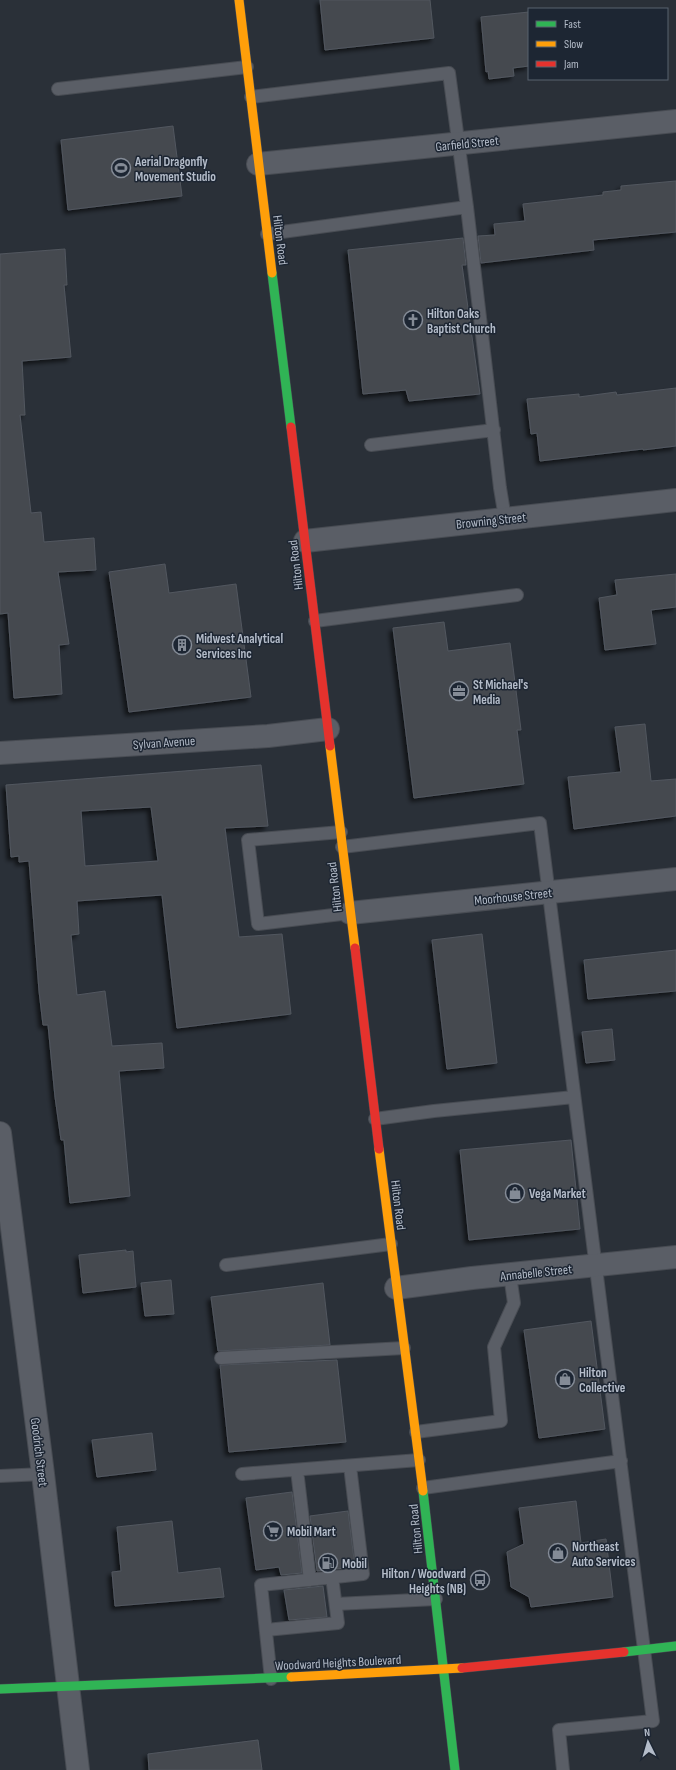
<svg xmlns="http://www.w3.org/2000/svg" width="676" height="1770" viewBox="0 0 676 1770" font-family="'Sofia Sans Condensed',sans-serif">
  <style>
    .building { fill: #444950; stroke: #52575f; fill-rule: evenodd; filter: url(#shadow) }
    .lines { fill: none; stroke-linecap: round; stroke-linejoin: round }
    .lane-casing { stroke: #484c53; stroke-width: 14 }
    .street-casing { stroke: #484c53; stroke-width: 24 }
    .fast-casing { stroke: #484c53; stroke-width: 10 }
    .slow-casing { stroke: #484c53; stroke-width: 10 }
    .jam-casing { stroke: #484c53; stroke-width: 10 }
    .lane { stroke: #5a5e66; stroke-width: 12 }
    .street { stroke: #5a5e66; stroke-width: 22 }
    .fast { stroke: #30b455; stroke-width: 9 }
    .slow { stroke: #ff9f0a; stroke-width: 9 }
    .jam { stroke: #e5322d; stroke-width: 9 }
    .labels { text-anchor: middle; stroke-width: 3; stroke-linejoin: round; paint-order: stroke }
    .street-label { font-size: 13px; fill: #b4bcc9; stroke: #1d2633 }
    .poi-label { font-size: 13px; font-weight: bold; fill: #b4bcc9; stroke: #1d2633; text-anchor: start }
  </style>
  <defs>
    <filter id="shadow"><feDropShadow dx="-3.5" dy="3.5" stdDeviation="2" flood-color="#0009"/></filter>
  </defs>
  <rect width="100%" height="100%" fill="#2a3038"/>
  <path class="building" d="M 320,0 L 430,0 L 434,38 L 325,50 Z
    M 529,12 L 529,66 L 513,68 L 514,76 L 489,79 L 488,71 L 486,72 L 481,17 Z
    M 173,126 L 182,196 L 68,210 L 61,140 Z
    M 676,181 L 676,232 L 593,240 L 594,250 L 481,263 L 478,236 L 495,235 L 494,224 L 525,221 L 523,204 L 603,195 L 603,192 L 621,190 L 621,186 Z
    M 463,238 L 466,265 L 462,265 L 480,394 L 409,401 L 406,390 L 363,394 L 348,250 Z
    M 65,249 L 67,285 L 64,285 L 71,357 L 22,361 L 25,415 L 20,415 L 31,513 L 41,512 L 44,542 L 94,538 L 96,570 L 58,572 L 69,644 L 59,645 L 62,694 L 14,698 L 8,613 L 0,614 L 0,254 Z
    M 676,388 L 676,446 L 643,450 L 643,449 L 540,461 L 537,433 L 531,434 L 527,399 L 579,394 L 579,397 L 616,392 L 617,395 Z
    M 165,564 L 169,593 L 236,584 L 251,697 L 129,712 L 109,572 Z
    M 676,574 L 676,607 L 651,610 L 656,644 L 605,650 L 599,598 L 617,595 L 615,580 Z
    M 444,622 L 448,651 L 510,643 L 521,730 L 517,730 L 524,784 L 414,798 L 393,628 Z
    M 645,724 L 651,781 L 676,779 L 676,816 L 574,829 L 568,777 L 621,772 L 615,727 Z
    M 261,765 L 268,826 L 225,828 L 239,937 L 282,934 L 291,1014 L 177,1028 L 162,895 L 77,901 L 79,934 L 71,935 L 77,995 L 105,991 L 112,1046 L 162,1043 L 164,1068 L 119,1071 L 130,1196 L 70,1203 L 64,1140 L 61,1140 L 55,1097 L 48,1025 L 43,1025 L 39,991 L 29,861 L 19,862 L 19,856 L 11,857 L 6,785 ZM 151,807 L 158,861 L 85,866 L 81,811 Z
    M 482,934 L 497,1063 L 447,1069 L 432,940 Z
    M 676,950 L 676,991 L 588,999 L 584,960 Z
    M 612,1029 L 615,1060 L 586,1063 L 582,1032 Z
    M 571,1140 L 580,1229 L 469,1240 L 460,1150 Z
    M 126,1250 L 126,1252 L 133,1251 L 136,1287 L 83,1293 L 79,1255 Z
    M 171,1280 L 174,1314 L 145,1316 L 141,1283 Z
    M 323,1283 L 330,1345 L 218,1351 L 211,1297 Z
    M 591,1321 L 605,1429 L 539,1438 L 524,1330 Z
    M 337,1360 L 346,1442 L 229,1452 L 220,1365 Z
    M 152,1433 L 156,1470 L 97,1477 L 92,1440 Z
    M 292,1492 L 302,1573 L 281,1575 L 279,1567 L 256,1570 L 246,1498 Z
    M 576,1501 L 581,1543 L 606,1539 L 613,1597 L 531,1607 L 529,1597 L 511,1587 L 507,1552 L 524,1544 L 519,1508 Z
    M 348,1511 L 355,1567 L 317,1571 L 310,1516 Z
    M 172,1521 L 178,1573 L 220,1568 L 224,1597 L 115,1606 L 112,1572 L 121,1571 L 117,1527 Z
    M 323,1586 L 327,1617 L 289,1620 L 284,1590 Z
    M 258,1740 L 262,1770 L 149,1770 L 148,1754 Z"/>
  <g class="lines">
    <defs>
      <path id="lane" d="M 58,89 L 247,67
        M 251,97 L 449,73 L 467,207 L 500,488 L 505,518
        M 267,234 L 467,207
        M 371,445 L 494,430
        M 315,621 L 517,595
        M 341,832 L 248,840 L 258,924 L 350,913
        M 342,847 L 540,823 L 653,1721 L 559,1730 L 563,1770
        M 375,1119 L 434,1111 L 574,1097
        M 226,1265 L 391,1244
        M 221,1358 L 404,1348
        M 416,1432 L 501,1421 L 494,1347 L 514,1303 L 510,1275
        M 297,1470 L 310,1580
        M 242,1474 L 419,1460
        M 0,1476 L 43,1474
        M 423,1488 L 621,1461
        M 336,1604 L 436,1599
        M 266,1630 L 338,1623 L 332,1577
        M 271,1679 L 261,1585 L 363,1574 L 350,1466"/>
      <path id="street" d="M 258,164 L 676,121
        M 305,541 L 676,500
        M 0,753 L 268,736 L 328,729
        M 350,913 L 676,879
        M 0,1133 L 43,1474 L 78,1770
        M 396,1288 L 472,1278 L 676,1257"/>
      <path id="fast" d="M 272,273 L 291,427
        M 423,1491 L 455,1770
        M 624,1652 L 676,1646
        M 0,1689 L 291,1677"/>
      <path id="slow" d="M 239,0 L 272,273
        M 330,746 L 355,948
        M 379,1149 L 423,1491
        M 291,1677 L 462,1668"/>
      <path id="jam" d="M 291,427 L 330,746
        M 355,948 L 379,1149
        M 462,1668 L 624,1652"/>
    </defs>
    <use href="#lane" class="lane-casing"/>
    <use href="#street" class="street-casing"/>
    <use href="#fast" class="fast-casing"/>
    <use href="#slow" class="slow-casing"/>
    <use href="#jam" class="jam-casing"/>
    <use href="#lane" class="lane"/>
    <use href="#street" class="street"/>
    <use href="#fast" class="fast"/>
    <use href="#slow" class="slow"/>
    <use href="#jam" class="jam"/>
  </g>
  <defs>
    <symbol id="stadium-ring" viewBox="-11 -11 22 22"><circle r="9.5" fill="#1d2633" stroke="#848b96" stroke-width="1.5"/><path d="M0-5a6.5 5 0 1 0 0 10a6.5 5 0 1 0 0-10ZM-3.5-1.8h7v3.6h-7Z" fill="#848b96"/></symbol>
    <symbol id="church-ring" viewBox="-11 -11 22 22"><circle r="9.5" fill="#1d2633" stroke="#848b96" stroke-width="1.5"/><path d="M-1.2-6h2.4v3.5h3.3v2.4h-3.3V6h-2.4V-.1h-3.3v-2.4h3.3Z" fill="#848b96"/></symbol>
    <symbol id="building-ring" viewBox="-11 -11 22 22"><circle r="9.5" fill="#1d2633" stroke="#848b96" stroke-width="1.5"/><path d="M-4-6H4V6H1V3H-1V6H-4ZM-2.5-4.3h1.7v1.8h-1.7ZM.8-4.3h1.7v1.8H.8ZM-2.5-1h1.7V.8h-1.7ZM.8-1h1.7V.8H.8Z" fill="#848b96"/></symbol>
    <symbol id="office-ring" viewBox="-11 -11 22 22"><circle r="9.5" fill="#1d2633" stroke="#848b96" stroke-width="1.5"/><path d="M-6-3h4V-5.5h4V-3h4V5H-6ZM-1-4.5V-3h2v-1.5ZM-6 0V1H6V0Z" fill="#848b96"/></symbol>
    <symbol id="shop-ring" viewBox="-11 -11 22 22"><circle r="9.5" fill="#1d2633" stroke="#848b96" stroke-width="1.5"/><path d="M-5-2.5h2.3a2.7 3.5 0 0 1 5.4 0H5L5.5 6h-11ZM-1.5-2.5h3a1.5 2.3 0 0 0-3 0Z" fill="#848b96"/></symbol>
    <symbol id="supermarket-ring" viewBox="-11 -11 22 22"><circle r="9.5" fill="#1d2633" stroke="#848b96" stroke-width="1.5"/><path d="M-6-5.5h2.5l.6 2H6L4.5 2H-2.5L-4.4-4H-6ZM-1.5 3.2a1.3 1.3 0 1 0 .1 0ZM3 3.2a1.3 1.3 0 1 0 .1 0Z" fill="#848b96"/></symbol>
    <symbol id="fuel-ring" viewBox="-11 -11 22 22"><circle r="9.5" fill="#1d2633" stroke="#848b96" stroke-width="1.5"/><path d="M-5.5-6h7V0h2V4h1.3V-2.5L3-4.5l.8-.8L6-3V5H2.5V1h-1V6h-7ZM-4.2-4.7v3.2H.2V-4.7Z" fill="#848b96"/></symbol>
    <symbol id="bus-ring" viewBox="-11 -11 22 22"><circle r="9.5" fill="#1d2633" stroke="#848b96" stroke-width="1.5"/><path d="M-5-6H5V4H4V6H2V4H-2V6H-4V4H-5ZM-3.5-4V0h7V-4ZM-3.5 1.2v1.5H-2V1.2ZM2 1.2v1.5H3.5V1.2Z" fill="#848b96"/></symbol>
  </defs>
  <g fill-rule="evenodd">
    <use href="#stadium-ring" x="110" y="157" width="22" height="22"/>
    <use href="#church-ring" x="402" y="309" width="22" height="22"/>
    <use href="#building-ring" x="171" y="634" width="22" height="22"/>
    <use href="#office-ring" x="448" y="680" width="22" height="22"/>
    <use href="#shop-ring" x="504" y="1182" width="22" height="22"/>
    <use href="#shop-ring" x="554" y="1368" width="22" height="22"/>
    <use href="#supermarket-ring" x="262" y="1520" width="22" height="22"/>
    <use href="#shop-ring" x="547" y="1542" width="22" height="22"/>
    <use href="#fuel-ring" x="317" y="1552" width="22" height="22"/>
    <use href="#bus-ring" x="469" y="1569" width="22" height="22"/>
  </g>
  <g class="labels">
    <g class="street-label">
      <text transform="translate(467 143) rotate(-6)" y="5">Garfield Street</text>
      <text transform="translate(281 240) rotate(83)" y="5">Hilton Road</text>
      <text transform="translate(491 520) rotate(-6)" y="5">Browning Street</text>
      <text transform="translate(295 565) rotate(-97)" y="5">Hilton Road</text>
      <text transform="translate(164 742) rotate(-4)" y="5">Sylvan Avenue</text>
      <text transform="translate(334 887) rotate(-97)" y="5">Hilton Road</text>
      <text transform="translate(513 896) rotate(-6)" y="5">Moorhouse Street</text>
      <text transform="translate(399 1205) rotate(83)" y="5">Hilton Road</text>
      <text transform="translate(536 1272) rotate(-6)" y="5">Annabelle Street</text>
      <text transform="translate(40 1452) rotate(83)" y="5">Goodrich Street</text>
      <text transform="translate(415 1529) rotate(-96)" y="5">Hilton Road</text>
      <text transform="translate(338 1662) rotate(-3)" y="5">Woodward Heights Boulevard</text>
    </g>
    <g class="poi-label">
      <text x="135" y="166">Aerial Dragonfly<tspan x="135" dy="15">Movement Studio</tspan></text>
      <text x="427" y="318">Hilton Oaks<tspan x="427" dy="15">Baptist Church</tspan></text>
      <text x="196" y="643">Midwest Analytical<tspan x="196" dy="15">Services Inc</tspan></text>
      <text x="473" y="689">St Michael's<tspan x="473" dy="15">Media</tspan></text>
      <text x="529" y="1198">Vega Market</text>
      <text x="579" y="1377">Hilton<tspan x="579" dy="15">Collective</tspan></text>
      <text x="287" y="1536">Mobil Mart</text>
      <text x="572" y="1551">Northeast<tspan x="572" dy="15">Auto Services</tspan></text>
      <text x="342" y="1568">Mobil</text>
      <text x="466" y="1578" text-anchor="end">Hilton / Woodward<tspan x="466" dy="15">Heights (NB)</tspan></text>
    </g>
  </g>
  <rect x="528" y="8" width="140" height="72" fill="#1d2633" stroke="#59626f"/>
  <rect x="536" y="21" width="20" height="6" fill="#30b455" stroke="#59626f"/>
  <text x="564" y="28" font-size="12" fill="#b4bcc9">Fast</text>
  <rect x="536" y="41" width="20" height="6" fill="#ff9f0a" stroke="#59626f"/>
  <text x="564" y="48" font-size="12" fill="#b4bcc9">Slow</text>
  <rect x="536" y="61" width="20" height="6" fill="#e5322d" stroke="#59626f"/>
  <text x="564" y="68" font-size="12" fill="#b4bcc9">Jam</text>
  <g transform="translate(648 1742) rotate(355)" stroke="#1d2633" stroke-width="3" paint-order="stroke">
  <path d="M0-3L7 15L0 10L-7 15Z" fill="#b4bcc9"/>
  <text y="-6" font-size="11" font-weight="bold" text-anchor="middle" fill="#b4bcc9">N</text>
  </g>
</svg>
